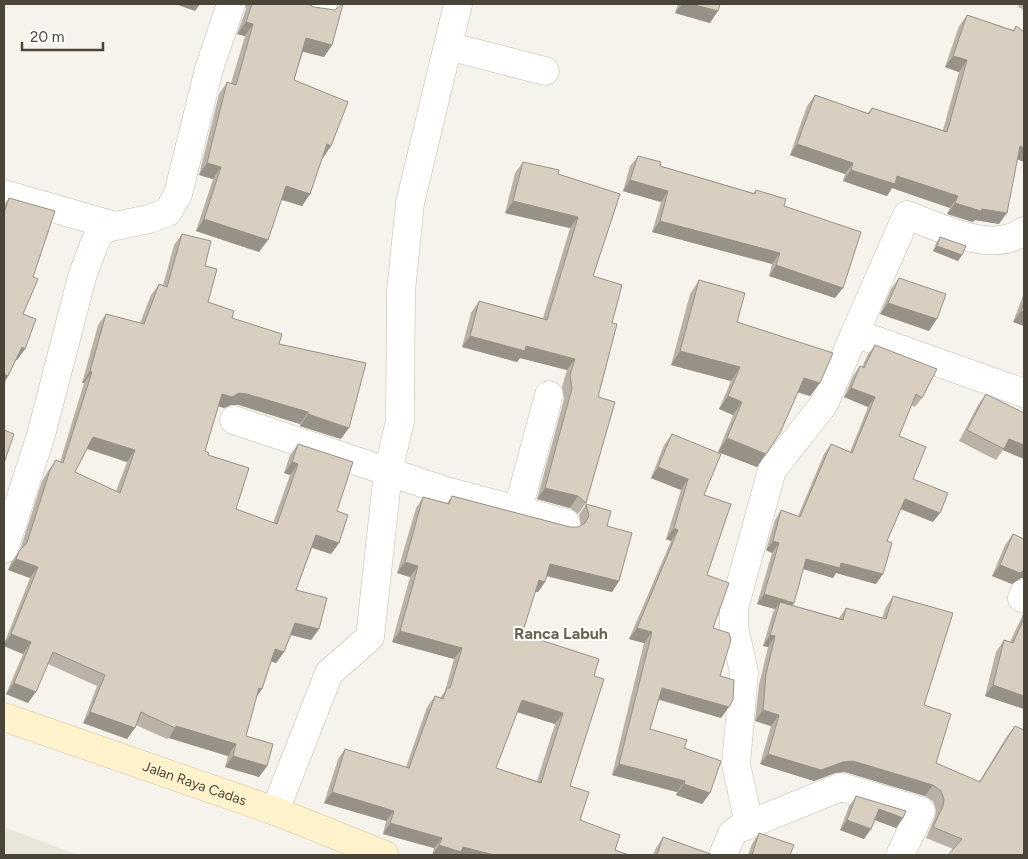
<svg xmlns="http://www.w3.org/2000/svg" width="1028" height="859" viewBox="0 0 1028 859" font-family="Figtree,sans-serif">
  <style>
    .residential { fill: #eae5da }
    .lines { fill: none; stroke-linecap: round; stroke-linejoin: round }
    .street-casing { stroke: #c2bbae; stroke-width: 29 }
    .secondary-casing { stroke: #d6c79b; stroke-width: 29 }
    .street { stroke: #fff; stroke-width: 28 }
    .secondary { stroke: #fff3cd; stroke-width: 28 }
    .wall { fill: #bab2a6; fill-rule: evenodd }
    .shaded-wall { fill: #979187 }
    .building { fill: #d8cfc1; stroke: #979187; fill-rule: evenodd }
    .labels { text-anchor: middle; stroke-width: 4; stroke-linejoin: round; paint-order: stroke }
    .street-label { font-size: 14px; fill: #4b4439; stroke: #fff }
    .quarter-label { font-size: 16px; font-weight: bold; fill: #6e6250; stroke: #fff }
  </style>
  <rect width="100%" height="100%" fill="#f6f3ec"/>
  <path class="residential" d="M 4,827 L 77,855 L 4,855 Z"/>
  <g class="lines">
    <defs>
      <path id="street" d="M 309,4 L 322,7
        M 448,46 L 545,71
        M 4,194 L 115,226
        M 855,333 L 907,215 C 940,227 992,255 1024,231
        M 234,420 L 446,491 L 566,523
        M 518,509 L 549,395
        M 4,549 L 41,435 L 82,277 L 93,247 L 99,234 L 106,228 L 149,219 L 168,212 L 178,194 L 209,69 L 231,4
        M 1022,598 L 1024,593
        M 275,811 L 329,673 L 370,637 L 388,472 L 400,421 L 401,291 L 410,203 L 458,4
        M 749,824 L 736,764 L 744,672 L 734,627 L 734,608 L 772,470 L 824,404 L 855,333 L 1024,393
        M 723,855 L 732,834 L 738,829 L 841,787 L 921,811 L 900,855"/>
      <g id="secondary">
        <path id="s1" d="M 4,717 L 275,811 L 385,855"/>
      </g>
    </defs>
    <use href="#street" class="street-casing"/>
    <use href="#secondary" class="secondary-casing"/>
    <use href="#street" class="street"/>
    <use href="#secondary" class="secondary"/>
  </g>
  <path class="wall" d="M 245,4 L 308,4 L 332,45 L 324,57 L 303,52 L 294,80 L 331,146 L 322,157 L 310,194 L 302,206 L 281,200 L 259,252 L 196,231 L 213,179 L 199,175 L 219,94 L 227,82 L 231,83 L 245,36 L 237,34 L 246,9 Z
    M 678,4 L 720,4 L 710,23 L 675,13 Z
    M 1020,4 L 1024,4 L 1024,10 L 1018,7 Z
    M 967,15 L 1013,30 L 1016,26 L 1024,162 L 1017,159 L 999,224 L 975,220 L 973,222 L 947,214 L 950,208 L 892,188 L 887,196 L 843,181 L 845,174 L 790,155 L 807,106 L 815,95 L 867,114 L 872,108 L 943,130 L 959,72 L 945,67 L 959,26 Z
    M 638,156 L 660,166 L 753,193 L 756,190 L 784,206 L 835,298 L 769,276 L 772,264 L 652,232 L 661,202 L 623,191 L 630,166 Z
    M 523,162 L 558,174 L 620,194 L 593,276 L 612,323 L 598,397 L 586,503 L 578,514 L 570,508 L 537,499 L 564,399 L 562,387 L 567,370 L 520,358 L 517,362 L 462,347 L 471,313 L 479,301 L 543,318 L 570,228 L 505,213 L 515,173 Z
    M 9,198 L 33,277 L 23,314 L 25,349 L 17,360 L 16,360 L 8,376 L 4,383 L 4,205 Z
    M 182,234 L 205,266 L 208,302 L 232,318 L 279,344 L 341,439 L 300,426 L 300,424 L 239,405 L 231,405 L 224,408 L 218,406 L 205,451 L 208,455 L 236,509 L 273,523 L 290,475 L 284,473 L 290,455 L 298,444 L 337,511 L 339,543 L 331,554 L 312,548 L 296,590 L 319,629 L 311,640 L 291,635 L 284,652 L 276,663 L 271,661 L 256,698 L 246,736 L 267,766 L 259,777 L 225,767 L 228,756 L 169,738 L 167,739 L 136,725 L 127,739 L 83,723 L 97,686 L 48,664 L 28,703 L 6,694 L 23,654 L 4,646 L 4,644 L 30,578 L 8,570 L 11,562 L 20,550 L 42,481 L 48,471 L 56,460 L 60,462 L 84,383 L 82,383 L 98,325 L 106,314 L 140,323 L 151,295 L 159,284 L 163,285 L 174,245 ZM 87,449 L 127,462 L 116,491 L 75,472 Z
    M 940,237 L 962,255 L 958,261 L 933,251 L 936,243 Z
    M 899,278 L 929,331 L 880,314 L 891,289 Z
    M 699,280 L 737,322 L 820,383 L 810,396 L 797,392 L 757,467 L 718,452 L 733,415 L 719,409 L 731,381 L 671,365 L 690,294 Z
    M 1024,293 L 1024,326 L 1013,322 Z
    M 875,345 L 922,398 L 915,407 L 911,405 L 899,436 L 913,479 L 933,522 L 901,509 L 887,541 L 876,584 L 836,573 L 833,578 L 803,569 L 792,605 L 839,618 L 846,608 L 882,618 L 886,607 L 893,596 L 924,705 L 936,763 L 979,782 L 1007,736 L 1015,726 L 1024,855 L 953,849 L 926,838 L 935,817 L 936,810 L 933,801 L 925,796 L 845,772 L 835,773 L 814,781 L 760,764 L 771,726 L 755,721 L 759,685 L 768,647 L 763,646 L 773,612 L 775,609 L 757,604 L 772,553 L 766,550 L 775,520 L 781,510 L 798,516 L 824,454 L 831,444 L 850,452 L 868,407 L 844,397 L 853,376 L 860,366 L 862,367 L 868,354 Z
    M 986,394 L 1024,459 L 1003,450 L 996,460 L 959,441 L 978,405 Z
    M 672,434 L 704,495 L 707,575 L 713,628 L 720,676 L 721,718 L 659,700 L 650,729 L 684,748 L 710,793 L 702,804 L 676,795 L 677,792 L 612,775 L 644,643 L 629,639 L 671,541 L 666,539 L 681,490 L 651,478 L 664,445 Z
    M 452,496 L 570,527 L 578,527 L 581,525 L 579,515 L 586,504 L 607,526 L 619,581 L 612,592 L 547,576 L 545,582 L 538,592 L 535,592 L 522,634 L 594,676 L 570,786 L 580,820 L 615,850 L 629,855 L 432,855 L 434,848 L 383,834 L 386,821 L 324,803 L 338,759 L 345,749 L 406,767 L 427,707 L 435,696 L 440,698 L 445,691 L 454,659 L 392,642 L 410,577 L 397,573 L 416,508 L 423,497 L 447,503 ZM 517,712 L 555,724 L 537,781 L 496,768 Z
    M 1013,534 L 1021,578 L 1012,584 L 992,576 L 1005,545 Z
    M 1024,612 L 1024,709 L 985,696 L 996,652 L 1004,640 L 1010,642 Z
    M 856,796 L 903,818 L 896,828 L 875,820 L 871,829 L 864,839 L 840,830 L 849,806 Z
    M 759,833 L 790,855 L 748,855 L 752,844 Z
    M 663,837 L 713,855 L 653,855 L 656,848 Z"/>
  <path class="shaded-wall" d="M 175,4 L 200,4 L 195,11 Z
    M 682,4 L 691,4 L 718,11 L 710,23 L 675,13 Z
    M 246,22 L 253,24 L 245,36 L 237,34 Z
    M 306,38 L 332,45 L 324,57 L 298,50 Z
    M 953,56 L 967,60 L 959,72 L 945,67 Z
    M 327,144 L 331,146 L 323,158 L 318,156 Z
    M 797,144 L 853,163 L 845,174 L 790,155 Z
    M 1020,146 L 1024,148 L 1024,162 L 1012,157 Z
    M 207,163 L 221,167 L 213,179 L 199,175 Z
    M 851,170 L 897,176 L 958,196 L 950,208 L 892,188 L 887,196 L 843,181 Z
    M 630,180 L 668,191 L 661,202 L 623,191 Z
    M 286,186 L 310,194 L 302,206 L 277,198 Z
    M 513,201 L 578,217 L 570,228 L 505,213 Z
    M 955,203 L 982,209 L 1007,213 L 999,224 L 975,220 L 973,222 L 947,214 Z
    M 204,219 L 268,240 L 259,252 L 196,231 Z
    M 660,221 L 780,253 L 772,264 L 652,232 Z
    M 937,246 L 962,255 L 958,261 L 933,251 Z
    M 776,265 L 843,288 L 835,298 L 769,276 Z
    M 888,303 L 937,319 L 929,331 L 880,314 Z
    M 1021,311 L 1024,312 L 1024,326 L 1013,322 Z
    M 470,336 L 526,346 L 575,359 L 567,370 L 520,358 L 517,362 L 462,347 Z
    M 22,347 L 25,349 L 17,360 L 13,359 Z
    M 680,351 L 740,367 L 731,381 L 671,365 Z
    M 90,371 L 92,372 L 84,383 L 82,383 Z
    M 4,374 L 8,376 L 4,383 Z
    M 804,378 L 820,383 L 810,396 L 794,391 Z
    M 851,388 L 875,397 L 868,407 L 844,397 Z
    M 239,393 L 247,394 L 308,412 L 300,424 L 239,405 L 231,405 L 224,408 L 214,405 L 222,394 Z
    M 728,396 L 742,402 L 733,415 L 719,409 Z
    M 308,414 L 349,428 L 341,439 L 300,426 Z
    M 93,437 L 135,450 L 127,462 L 85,448 Z
    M 727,438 L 766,454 L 757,467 L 718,452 Z
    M 1009,439 L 1024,445 L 1024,459 L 1003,450 Z
    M 292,462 L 298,464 L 290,475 L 284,473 Z
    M 658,467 L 688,479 L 681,490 L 651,478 Z
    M 545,488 L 578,496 L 570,508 L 537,499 Z
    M 905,499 L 940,513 L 933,522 L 898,508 Z
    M 674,528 L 678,530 L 671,541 L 666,539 Z
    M 316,535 L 339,543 L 331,554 L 308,546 Z
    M 773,541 L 779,543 L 772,553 L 766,550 Z
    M 16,559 L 38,567 L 30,578 L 8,570 Z
    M 806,559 L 841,563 L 883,574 L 876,584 L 836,573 L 833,578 L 800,568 Z
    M 405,562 L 418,566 L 410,577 L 397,573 Z
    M 550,564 L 619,581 L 612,592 L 542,575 Z
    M 1000,565 L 1024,570 L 1024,578 L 1021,578 L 1012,584 L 992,576 Z
    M 539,580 L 545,582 L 538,592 L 531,591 Z
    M 764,594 L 794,603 L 787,613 L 780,602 L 775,609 L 757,604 Z
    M 295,623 L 319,629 L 311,640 L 287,634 Z
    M 637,628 L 652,632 L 644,643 L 629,639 Z
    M 400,631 L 462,648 L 454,659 L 392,642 Z
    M 11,634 L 31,642 L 23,654 L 4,646 L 4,644 Z
    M 770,635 L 775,636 L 768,647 L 763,646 Z
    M 275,649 L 284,652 L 276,663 L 267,660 Z
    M 14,683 L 36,692 L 28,703 L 6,694 Z
    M 993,685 L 1024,696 L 1024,709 L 985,696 Z
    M 259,688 L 262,689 L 254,701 Z
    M 662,688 L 729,707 L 721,718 L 655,698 Z
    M 522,700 L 563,713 L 555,724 L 514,711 Z
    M 763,710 L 779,715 L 771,726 L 755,721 Z
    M 90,712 L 135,728 L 127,739 L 83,723 Z
    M 176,726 L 236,744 L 228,756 L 169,738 Z
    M 768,754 L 843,762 L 853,761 L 933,785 L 925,796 L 845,772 L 835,773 L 814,781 L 760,764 Z
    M 233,756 L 267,766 L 259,777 L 225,767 Z
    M 619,764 L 685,781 L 677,792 L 612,775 Z
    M 684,784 L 710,793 L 702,804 L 676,795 Z
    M 332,792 L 394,811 L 386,821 L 324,803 Z
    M 879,809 L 903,818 L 896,828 L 872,819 Z
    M 847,820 L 871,829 L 864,839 L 840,830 Z
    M 390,823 L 442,838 L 434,848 L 383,834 Z
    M 439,845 L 463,847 L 494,855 L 432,855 Z"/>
  <path class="building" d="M 252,4 L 308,4 L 314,7 L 335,10 L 342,4 L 343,4 L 332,45 L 306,38 L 294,80 L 348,102 L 331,146 L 327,144 L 310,194 L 286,186 L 268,240 L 204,219 L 221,167 L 207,163 L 227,82 L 236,85 L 253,24 L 246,22 Z
    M 691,4 L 720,4 L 718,11 Z
    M 967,15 L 1014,31 L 1016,26 L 1024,32 L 1024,148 L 1020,146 L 1007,213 L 982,209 L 981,211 L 955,203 L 958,196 L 897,176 L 895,184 L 851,170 L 853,163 L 797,144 L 815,95 L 869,114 L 872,108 L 947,132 L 967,60 L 953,56 Z
    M 638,156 L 661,162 L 660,166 L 755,194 L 756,190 L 786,199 L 784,206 L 861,232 L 843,288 L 776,265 L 780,253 L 660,221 L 668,191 L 630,180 Z
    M 523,162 L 559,170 L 558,174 L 620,194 L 593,276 L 622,285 L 612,323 L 617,324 L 598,397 L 615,402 L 586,503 L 578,496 L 545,488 L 572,388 L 570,375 L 575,359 L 526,346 L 525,351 L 470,336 L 479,301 L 547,320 L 578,217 L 513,201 Z
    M 9,198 L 55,211 L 33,277 L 38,279 L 23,314 L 36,319 L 25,349 L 22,347 L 8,376 L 4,374 L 4,213 Z
    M 182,234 L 211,241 L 205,266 L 217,269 L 208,302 L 234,311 L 232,318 L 282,334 L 279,344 L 366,363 L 349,428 L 308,414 L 308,412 L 247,394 L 239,393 L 232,397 L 222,394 L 205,451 L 209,453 L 208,455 L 249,468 L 236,509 L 277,524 L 298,464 L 292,462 L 298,444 L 353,462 L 337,511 L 348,515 L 339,543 L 316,535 L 296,590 L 327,598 L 319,629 L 295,623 L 284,652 L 275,649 L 262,689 L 259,688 L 246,736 L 273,744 L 267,766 L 233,756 L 236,744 L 176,726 L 175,728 L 141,712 L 135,728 L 90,712 L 105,675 L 53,652 L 36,692 L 14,683 L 31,642 L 11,634 L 38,567 L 16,559 L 19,551 L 27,543 L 50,470 L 56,460 L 63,463 L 92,372 L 90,371 L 106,314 L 144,324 L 159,284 L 167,287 ZM 93,437 L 135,450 L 120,493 L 75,472 Z
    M 940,237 L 966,246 L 962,255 L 937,246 Z
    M 899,278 L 946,294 L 937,319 L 888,303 Z
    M 699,280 L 745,293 L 737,322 L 833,353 L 820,383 L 804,378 L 780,433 L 766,454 L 727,438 L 742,402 L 728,396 L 740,367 L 680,351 Z
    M 1024,302 L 1024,312 L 1021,311 Z
    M 875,345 L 937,369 L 922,398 L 916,394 L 899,436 L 926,447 L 913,479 L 948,493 L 940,513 L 905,499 L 887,541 L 892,543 L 883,574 L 841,563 L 840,568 L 806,559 L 794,603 L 764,594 L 779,543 L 773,541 L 781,510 L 800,517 L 831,444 L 852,453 L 875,397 L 851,388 L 860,366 L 864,368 Z
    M 986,394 L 1024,413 L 1024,445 L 1009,439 L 1004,449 L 967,430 Z
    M 4,430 L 14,434 L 4,463 Z
    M 672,434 L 721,454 L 704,495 L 731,504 L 707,575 L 729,583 L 713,628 L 729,633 L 731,640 L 720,676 L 734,680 L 733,700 L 729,707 L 662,688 L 650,729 L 687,740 L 684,748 L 721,761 L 710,793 L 684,784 L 685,781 L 619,764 L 652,632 L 637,628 L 678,530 L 674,528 L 688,479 L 658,467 Z
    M 452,496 L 570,527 L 578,527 L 585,523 L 589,516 L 586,504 L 611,511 L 607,526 L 632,533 L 619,581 L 550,564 L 545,582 L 539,580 L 522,634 L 599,659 L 594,676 L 604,679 L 570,786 L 589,792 L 580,820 L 620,835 L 615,850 L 629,855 L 494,855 L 463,847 L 461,852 L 439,845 L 442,838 L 390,823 L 394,811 L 332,792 L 345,749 L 409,768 L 435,696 L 443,699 L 447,688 L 450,688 L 462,648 L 400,631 L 418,566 L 405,562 L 423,497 L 449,504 ZM 522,700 L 563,713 L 541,783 L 496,768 Z
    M 1013,534 L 1024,539 L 1024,570 L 1020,573 L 1000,565 Z
    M 893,596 L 953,613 L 924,705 L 951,714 L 936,763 L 980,782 L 1015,726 L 1024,730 L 1024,855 L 948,855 L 962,839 L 933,827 L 943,806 L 944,799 L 941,791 L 933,785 L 853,761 L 843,762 L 821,770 L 768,754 L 779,715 L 763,710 L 766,674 L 775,636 L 770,635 L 780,602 L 843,620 L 846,608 L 886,619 Z
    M 1024,618 L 1024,696 L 993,685 L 1004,640 L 1013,643 Z
    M 856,796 L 906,811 L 903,818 L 879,809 L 871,829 L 847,820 Z
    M 759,833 L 794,845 L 790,855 L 752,855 Z
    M 663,837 L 713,855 L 657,855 Z"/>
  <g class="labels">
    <g class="street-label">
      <text dy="5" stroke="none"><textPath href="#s1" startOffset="202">Jalan Raya Cadas</textPath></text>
    </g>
    <g class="quarter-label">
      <text x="561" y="639">Ranca Labuh</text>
    </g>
  </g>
  <rect width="1028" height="859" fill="none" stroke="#4b4439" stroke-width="10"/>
  <path d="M22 42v8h81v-8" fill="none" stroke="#4b4439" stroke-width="2.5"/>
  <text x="30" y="42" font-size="15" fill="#4b4439" stroke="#ffffff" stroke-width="4" paint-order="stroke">20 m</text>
</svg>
